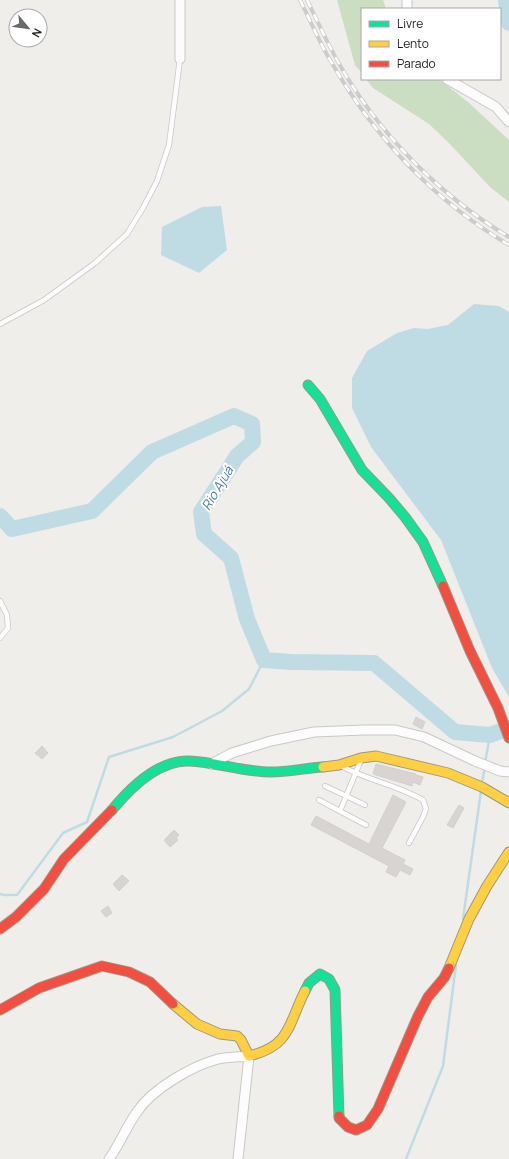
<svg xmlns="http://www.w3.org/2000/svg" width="509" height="1159" viewBox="0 0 509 1159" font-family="Manrope,sans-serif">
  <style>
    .forest { fill: #cbdec1 }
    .water { fill: #bfdbe3 }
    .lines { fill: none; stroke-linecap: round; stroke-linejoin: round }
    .stream { stroke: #bfdbe3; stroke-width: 2.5 }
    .river { stroke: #bfdbe3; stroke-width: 16 }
    .building { fill: #d7d4d2; stroke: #d3d0cc }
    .lane-casing { stroke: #c9c8c7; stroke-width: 6 }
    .street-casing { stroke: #c9c8c7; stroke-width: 11 }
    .fast-casing { stroke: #999a82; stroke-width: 11 }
    .slow-casing { stroke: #999a82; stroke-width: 11 }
    .jam-casing { stroke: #999a82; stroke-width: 11 }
    .lane { stroke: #fdfcfc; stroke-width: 4.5 }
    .street { stroke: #fdfcfc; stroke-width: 9 }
    .fast { stroke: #16e098; stroke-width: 9 }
    .slow { stroke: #ffcf43; stroke-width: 9 }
    .jam { stroke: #f24e42; stroke-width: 9 }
    .rail-casing { stroke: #ccc; stroke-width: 4 }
    .rail { stroke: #fff; stroke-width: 2.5; stroke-dasharray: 8; stroke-linecap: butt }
    .labels { text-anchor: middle; stroke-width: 4; stroke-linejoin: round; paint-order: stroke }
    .water-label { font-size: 13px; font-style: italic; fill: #4a7aab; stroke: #fff }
  </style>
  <rect width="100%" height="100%" fill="#f0eeeb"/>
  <path class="forest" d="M 337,0 L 383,0 L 386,9 L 362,9 L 362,73 L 355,65 Z
    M 366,79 L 439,79 L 469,103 L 509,140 L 509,202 L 490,187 L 450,144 L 429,124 L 373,88 Z"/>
  <path class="water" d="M 221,206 L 227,250 L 199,273 L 161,255 L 162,227 L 202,207 Z
    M 474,304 L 499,306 L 509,312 L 509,697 L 492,668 L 441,540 L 371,447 L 352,408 L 352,378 L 367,351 L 397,333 L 414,328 L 428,329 L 448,325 Z"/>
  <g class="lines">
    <path class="stream" d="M 485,763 L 490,735
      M 482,782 L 485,767
      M 0,894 L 4,895 L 17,895 L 63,833 L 87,822 L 109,757 L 173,737 L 222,711 L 249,689 L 264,660
      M 463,919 L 481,791
      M 406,1159 L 443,1066 L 456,965"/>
    <path class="river" d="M 506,0 L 509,23
      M 0,516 L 12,529 L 92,511 L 152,452 L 234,416 L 252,424 L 253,442 L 237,456 L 201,512 L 204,534 L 231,558 L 247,619 L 264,660 L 291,662 L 374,663 L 455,732 L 490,735 L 509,728"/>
  </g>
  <path class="building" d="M 416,717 L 425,722 L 422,729 L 413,724 Z
    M 42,746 L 48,753 L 42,759 L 35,753 Z
    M 376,764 L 416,774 L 416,775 L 423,777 L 420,785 L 413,782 L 412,786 L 373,774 Z
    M 393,795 L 406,802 L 382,848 L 405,860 L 403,864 L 413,869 L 410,875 L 400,870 L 396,877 L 386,872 L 389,866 L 311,825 L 316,816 L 369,844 Z
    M 459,805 L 464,808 L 453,828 L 447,825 Z
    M 174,830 L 179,835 L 176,838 L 178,840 L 170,847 L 164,840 Z
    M 122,875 L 129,881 L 119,891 L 113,884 Z
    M 108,906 L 112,913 L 106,917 L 101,911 Z"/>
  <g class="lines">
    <defs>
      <path id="lane" d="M 0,324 L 44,300 L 95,263 L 127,234 L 143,208 L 157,181 L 169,145 L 180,59
        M 0,601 L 7,615 L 8,628 L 0,638
        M 343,767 C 368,780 399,786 423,800 L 426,809 L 423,817 L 409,843
        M 325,786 L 365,805
        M 319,800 L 366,825
        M 340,811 L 361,760"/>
      <path id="street" d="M 180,0 L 180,59
        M 407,9 L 407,0
        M 447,79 L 496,107 L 509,122
        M 211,764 L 232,753 L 271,741 L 314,732 L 364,730 L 395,730 L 424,737 L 475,761 L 500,771 L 509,772
        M 109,1159 C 120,1144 126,1127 137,1112 C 152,1089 192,1066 218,1059 C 228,1057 239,1057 249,1056 L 238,1159"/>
      <path id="fast" d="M 308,385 L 320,399 L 362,470 L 389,498 L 405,517 L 423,542 L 443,586
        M 112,810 C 130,788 158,760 189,761 C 216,762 243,772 271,772 C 288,772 306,768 323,767
        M 305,991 L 309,983 L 320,974 L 329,979 L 335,990 L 339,1116"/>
      <path id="slow" d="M 323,767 L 339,765 L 361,758 L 376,756 L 448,773 L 482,787 L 509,803
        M 449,968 L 469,919 L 487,886 L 509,852
        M 173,1004 L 197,1024 L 220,1034 L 237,1036 L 241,1040 L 249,1056 C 291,1046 288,1024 305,991"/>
      <path id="jam" d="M 443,586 L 470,651 L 498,708 L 509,738
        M 0,929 L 16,917 L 44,889 L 64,859 L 112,810
        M 0,1010 L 39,988 L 102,966 L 129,972 L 150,982 L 173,1004
        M 339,1116 L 339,1118 L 348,1127 L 356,1130 L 367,1125 L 378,1109 L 418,1016 L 428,997 L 444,978 L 449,968"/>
    </defs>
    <use href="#lane" class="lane-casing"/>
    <use href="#street" class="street-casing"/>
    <use href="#fast" class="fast-casing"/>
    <use href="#slow" class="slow-casing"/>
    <use href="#jam" class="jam-casing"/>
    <use href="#lane" class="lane"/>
    <use href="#street" class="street"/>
    <use href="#fast" class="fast"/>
    <use href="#slow" class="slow"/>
    <use href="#jam" class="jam"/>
    <defs>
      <path id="rail" d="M 300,0 C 311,22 320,44 333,65 C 376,139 435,201 509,245
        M 307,0 C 317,20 326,40 337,60 C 376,131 440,196 509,237"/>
    </defs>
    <use href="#rail" class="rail-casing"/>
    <use href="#rail" class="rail"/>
  </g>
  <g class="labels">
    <g class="water-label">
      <text transform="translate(217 488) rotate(-59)" y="5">Rio Ajuá</text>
    </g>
  </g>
  <rect x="361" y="8" width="140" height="72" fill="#ffffff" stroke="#a7a7a7"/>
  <rect x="369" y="21" width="20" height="6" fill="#16e098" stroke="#a7a7a7"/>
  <text x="397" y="28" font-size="12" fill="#222222">Livre</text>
  <rect x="369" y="41" width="20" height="6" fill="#ffcf43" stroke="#a7a7a7"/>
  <text x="397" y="48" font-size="12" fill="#222222">Lento</text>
  <rect x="369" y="61" width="20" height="6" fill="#f24e42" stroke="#a7a7a7"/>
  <text x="397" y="68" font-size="12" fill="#222222">Parado</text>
  <g transform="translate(28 28) rotate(119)"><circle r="19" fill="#ffffff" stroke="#a7a7a7"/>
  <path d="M0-3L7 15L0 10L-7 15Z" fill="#6a6968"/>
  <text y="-6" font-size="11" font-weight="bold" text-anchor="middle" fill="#222222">N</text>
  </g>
</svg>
